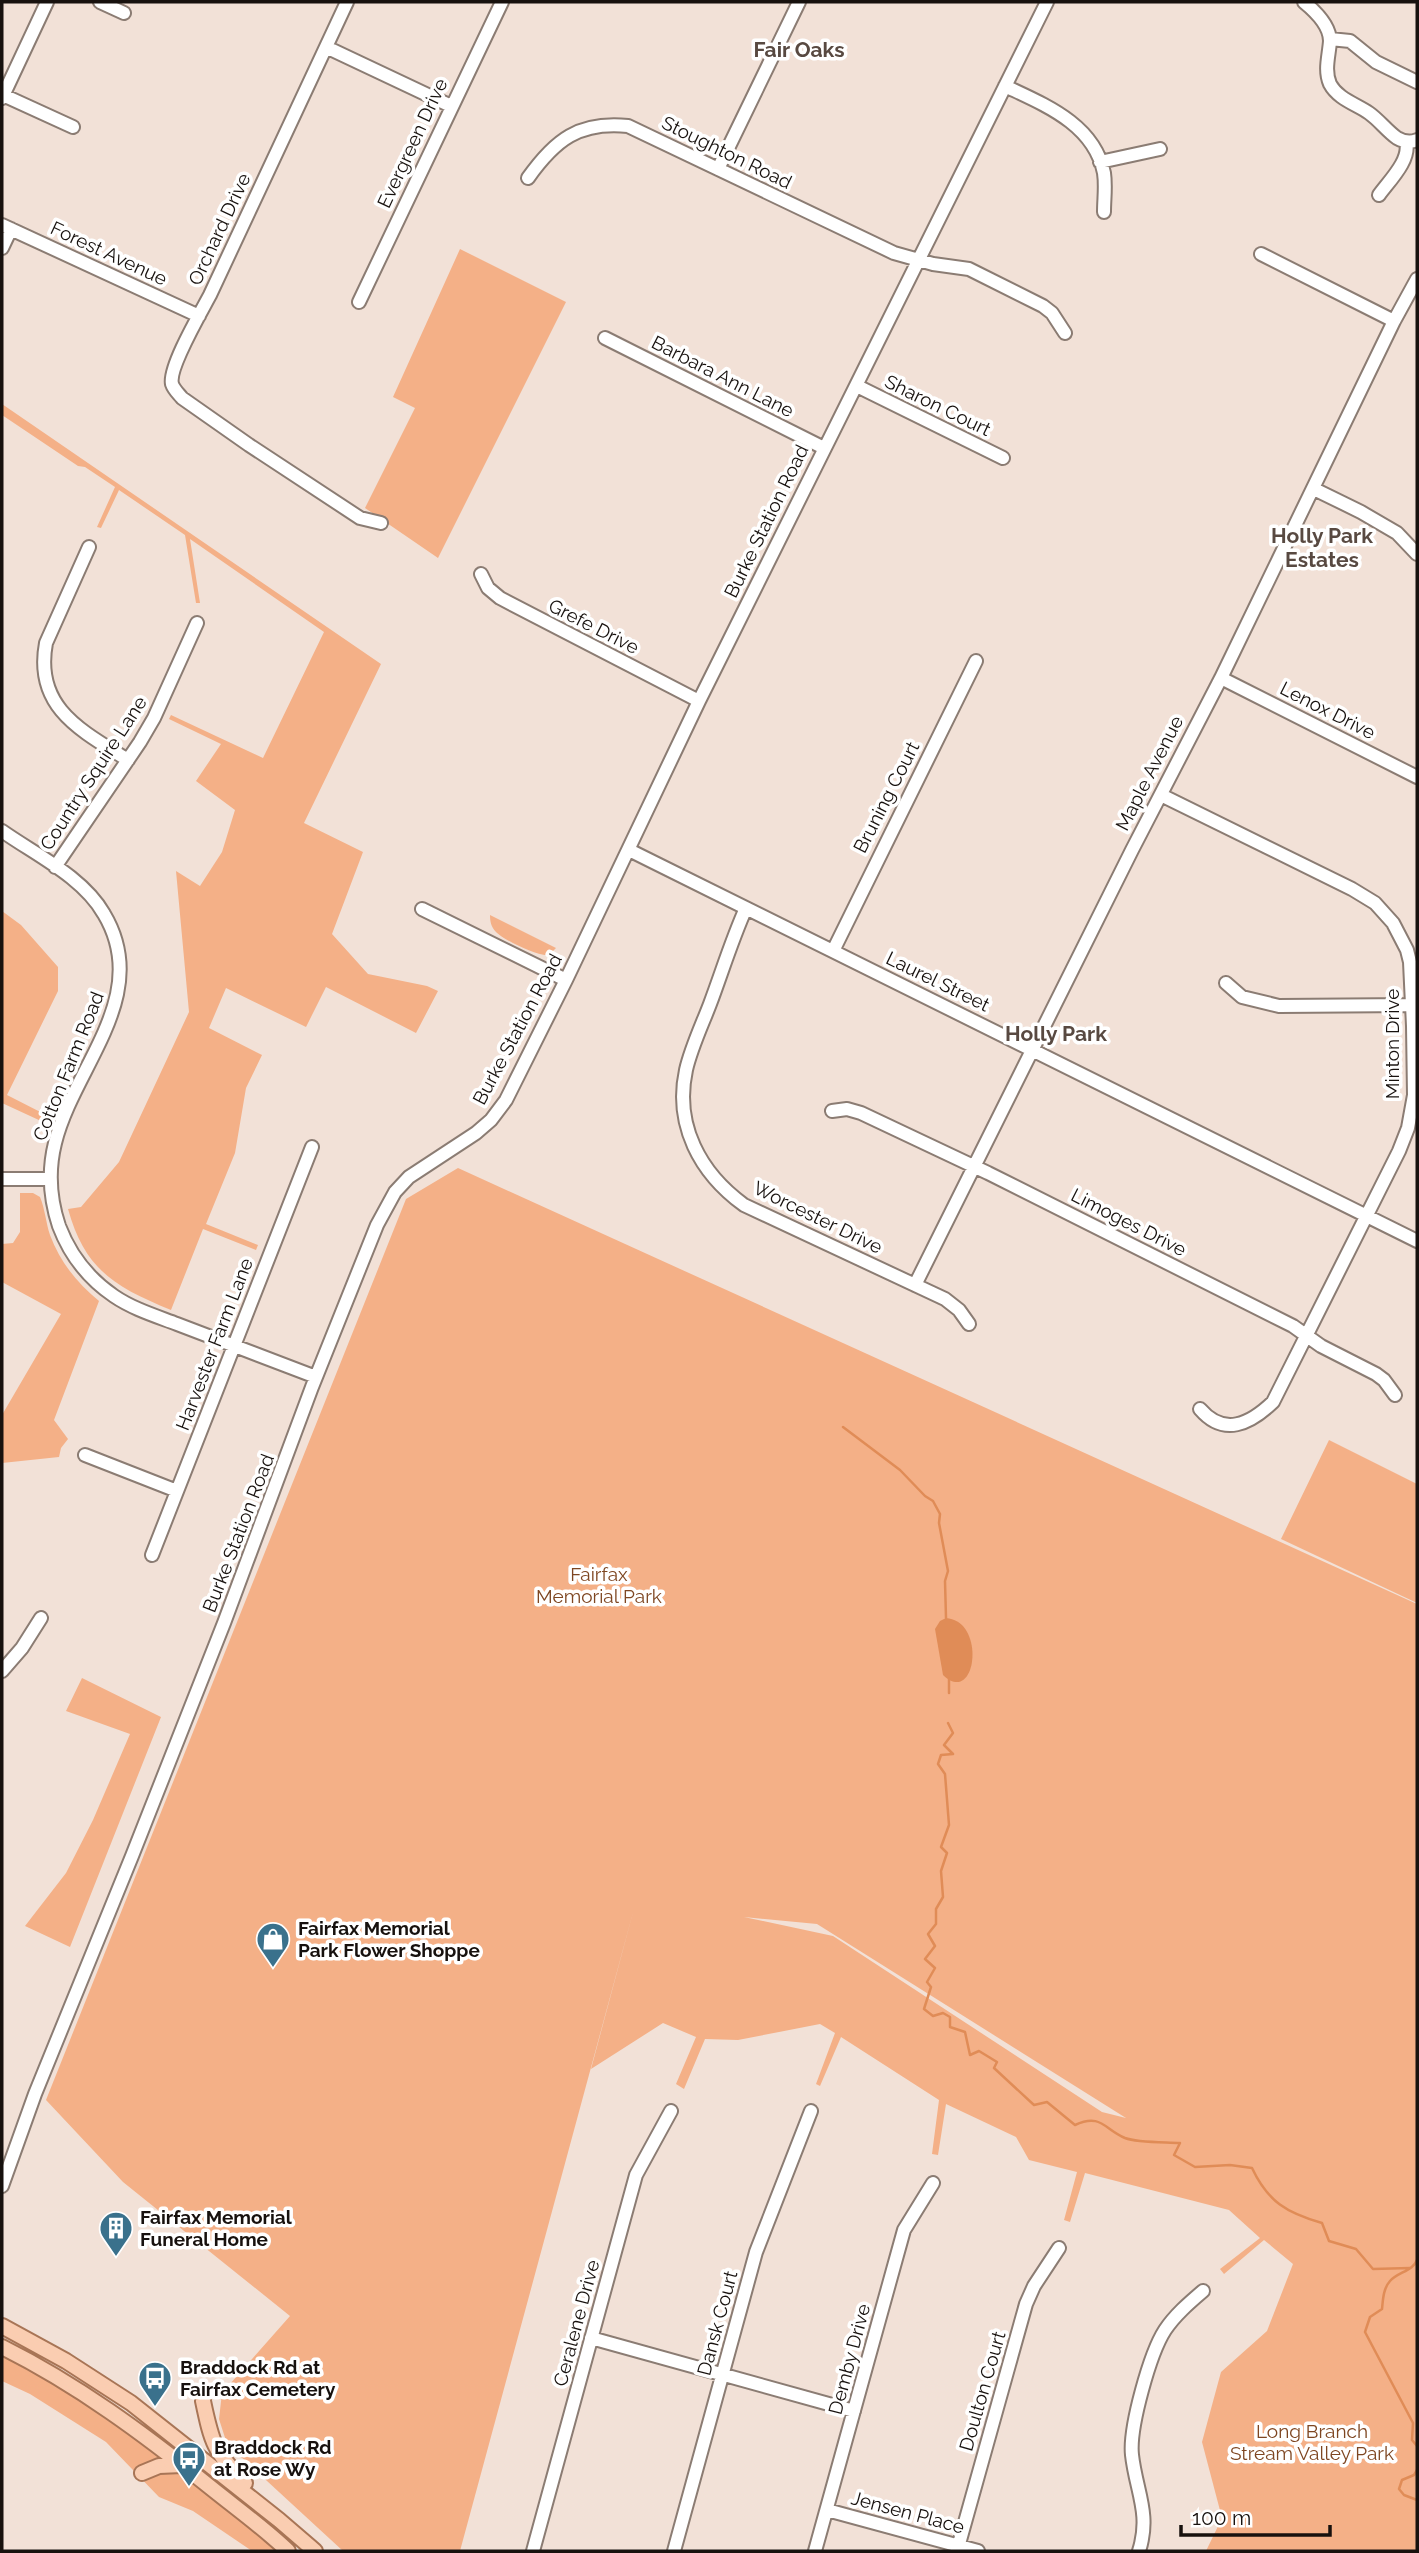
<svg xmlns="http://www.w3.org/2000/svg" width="1419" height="2553" viewBox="0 0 1419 2553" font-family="Raleway,sans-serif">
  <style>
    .green { fill: #f4b087; fill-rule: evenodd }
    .water { fill: #e08c57 }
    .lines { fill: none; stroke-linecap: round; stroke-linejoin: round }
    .stream { stroke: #e08c57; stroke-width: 2.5 }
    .minor-casing { stroke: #8b7c73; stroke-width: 16 }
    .major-casing { stroke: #a87556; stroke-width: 18 }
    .minor { stroke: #fff; stroke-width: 12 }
    .major { stroke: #facdb1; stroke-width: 14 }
    .labels { text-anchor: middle; stroke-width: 7; stroke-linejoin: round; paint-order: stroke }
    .street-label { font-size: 19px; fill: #17110e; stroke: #fff }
    .park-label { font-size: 19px; fill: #7e4621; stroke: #fff }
    .poi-label { font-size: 19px; font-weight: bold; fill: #17110e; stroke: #fff; text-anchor: start }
    .neighbourhood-label { font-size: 21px; font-weight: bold; fill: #584941; stroke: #fff }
  </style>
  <rect width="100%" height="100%" fill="#f2e1d7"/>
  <path class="green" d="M 460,249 L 566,302 L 438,558 L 365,508 L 415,408 L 393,397 Z
    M 2,404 L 381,664 L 304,823 L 363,852 L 332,934 L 368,974 L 427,986 L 438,991 L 416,1033 L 326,987 L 306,1027 L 226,988 L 209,1028 L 262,1055 L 246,1088 L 235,1153 L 206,1224 L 258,1245 L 256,1250 L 203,1229 L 171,1310 C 115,1287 85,1270 68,1209 L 81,1207 L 119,1162 L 189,1012 L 176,871 L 200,886 L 222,852 L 235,810 L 196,781 L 221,744 L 169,719 L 171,715 L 263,758 L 324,632 L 190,539 L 200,603 L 196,603 L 185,535 L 119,490 L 101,528 L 97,527 L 115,487 L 85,467 L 78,466 L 2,415 Z
    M 2,911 L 21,925 L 58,967 L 58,991 L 7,1095 L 56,1120 L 54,1127 L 2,1103 Z
    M 490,915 L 556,948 L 549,955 C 538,957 504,940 496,932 C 491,927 490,921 490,915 Z
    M 458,1168 L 1417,1604 L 1417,2551 L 1206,2551 L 1222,2518 L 1202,2442 L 1221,2372 L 1267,2331 L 1293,2264 L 1264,2240 L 1224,2274 L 1220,2269 L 1260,2238 L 1229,2210 L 1085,2173 L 1070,2222 L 1064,2220 L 1077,2172 L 1029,2160 L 1016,2137 L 946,2104 L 938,2155 L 932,2154 L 939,2100 L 841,2037 L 820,2086 L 816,2084 L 835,2033 L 820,2024 L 738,2040 L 705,2039 L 684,2089 L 676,2084 L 696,2037 L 663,2023 L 591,2069 L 635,1905 L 460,2551 L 343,2551 L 227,2444 L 219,2419 L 222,2393 L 290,2316 L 123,2182 L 46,2100 L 406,1199 ZM 744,1917 L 817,1924 L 1126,2118 L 1102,2112 L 833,1936 Z
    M 20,1193 L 33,1193 L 40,1197 C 45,1209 46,1223 50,1235 C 60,1262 77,1283 99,1301 L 54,1420 L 68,1439 L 61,1448 L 59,1457 L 2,1463 L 2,1415 L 61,1314 L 2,1282 L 2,1244 L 13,1243 L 20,1232 Z
    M 1329,1440 L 1417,1484 L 1417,1603 L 1281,1539 Z
    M 82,1678 L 161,1717 L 70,1947 L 25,1926 L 66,1873 L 93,1820 L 130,1734 L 66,1711 Z
    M 2,2354 C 102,2407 192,2478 278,2551 L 252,2551 L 193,2511 L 159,2497 L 106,2442 L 30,2394 L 2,2381 Z"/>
  <path class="water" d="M 946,1618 C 987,1621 976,1707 943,1675 L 935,1629 L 940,1621 Z"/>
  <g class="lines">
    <path class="stream" d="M 843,1427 L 900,1470 L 925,1496 L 933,1501 L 940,1514 L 939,1523 L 948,1571 L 945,1581 L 946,1618
      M 949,1693 L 949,1679
      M 948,1723 L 953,1733 L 944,1745 L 953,1754 L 941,1755 L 938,1764 L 945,1774 L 949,1825 L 941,1847 L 947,1853 L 941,1871 L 943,1897 L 936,1909 L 936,1924 L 928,1934 L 935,1946 L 925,1959 L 935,1968 L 927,1982 L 931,1987 L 924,2009 L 933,2016 L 943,2013 L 950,2017 L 950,2027 L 965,2032 L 970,2055 L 979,2051 L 997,2062 L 994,2068 L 1034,2105 L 1047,2102 L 1075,2125 C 1101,2113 1104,2129 1125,2138 C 1138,2143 1165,2142 1180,2143 L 1174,2155 L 1195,2167 L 1230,2165 L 1252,2168 C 1268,2202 1287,2213 1322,2223 L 1329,2241 L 1356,2249 L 1373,2269 L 1410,2268
      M 1417,2260 C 1413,2271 1398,2272 1390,2281 C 1383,2289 1383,2300 1382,2309 L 1370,2317 L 1365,2332 L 1413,2423 L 1412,2440 L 1417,2446
      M 1417,2470 L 1414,2475 L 1402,2480 L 1399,2489 L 1404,2495 L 1417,2500"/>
    <defs>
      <path id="minor" d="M 100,2 L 124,13
        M 347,2 L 210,295 C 201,312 168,368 172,384 C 174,390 179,394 182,398 L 249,445 L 360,518 L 381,523
        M 1304,2 C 1315,11 1330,26 1330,41 C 1329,56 1324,70 1330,84 C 1338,99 1356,104 1369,113 C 1379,120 1387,131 1397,138 C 1404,142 1410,143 1417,140
        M 1330,39 L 1350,41 L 1376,62 L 1417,82
        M 326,47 L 451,106
        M 1005,86 C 1045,105 1094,124 1104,173 C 1106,186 1104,199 1104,212
        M 3,95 L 73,127
        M 2,98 L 47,2
        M 1100,162 L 1160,149
        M 718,169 L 799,2
        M 528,178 C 555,140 579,121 628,126 L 894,253 L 933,264 L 969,269 L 1043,306 L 1052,313 L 1065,333
        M 1379,195 C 1389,181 1411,160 1406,142
        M 2,225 L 199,316
        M 2,248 L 11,229
        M 1261,254 L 1394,321
        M 359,302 L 502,2
        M 605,338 L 824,448
        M 857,386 L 1003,458
        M 1314,489 L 1361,512 L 1397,533 L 1417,554
        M 89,547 L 46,643 C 34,707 80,730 128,760
        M 481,574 L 488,588 L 500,598 L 699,701
        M 1221,678 L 1417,777
        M 1161,795 L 1352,889 L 1375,903 L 1393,923 L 1407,950 L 1410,962 L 1413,1026 L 1414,1095 L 1408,1128 L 1399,1151 L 1273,1402 C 1250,1424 1224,1437 1200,1409
        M 2,831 C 36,855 83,877 104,914 C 153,996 74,1066 55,1143 C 48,1171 50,1199 59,1226 C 70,1255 89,1279 114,1296 C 133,1309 156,1316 177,1324 C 223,1342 270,1359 316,1377
        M 629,850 L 1417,1241
        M 55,867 L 140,742 L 154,718 L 197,623
        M 746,908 C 732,939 722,972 710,1004 C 702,1025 691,1048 686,1070 C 674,1125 700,1173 744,1205 L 945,1299 L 959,1310 L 969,1324
        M 422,909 L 566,980
        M 833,951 L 976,661
        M 1226,983 L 1242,997 L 1279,1006 L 1412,1005
        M 832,1111 L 847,1109 L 861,1113 L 988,1173 L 1293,1326 L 1321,1346 L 1376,1374 L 1384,1380 L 1395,1395
        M 2,1179 L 50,1179
        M 915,1285 L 1132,850 L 1221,678 L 1394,321 L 1417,279
        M 85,1455 L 177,1491
        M 152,1555 L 312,1147
        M 2,1671 L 22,1648 L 41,1618
        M 2,2186 L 35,2094 L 132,1856 L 224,1623 L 312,1387 L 377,1225 L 395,1192 L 409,1177 L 476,1133 L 491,1120 L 506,1100 L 566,980 L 699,701 L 1047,2
        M 591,2338 L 854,2411
        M 827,2510 L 978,2551
        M 533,2551 L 636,2175 L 671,2111
        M 674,2551 L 756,2252 L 811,2111
        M 815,2551 L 904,2230 L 933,2183
        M 957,2551 L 1026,2304 L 1034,2286 L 1059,2248
        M 1139,2551 C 1151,2514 1136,2491 1132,2455 C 1129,2428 1150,2353 1165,2330 C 1175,2315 1189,2303 1203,2291"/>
      <path id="major" d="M 2,2326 L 66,2361 L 131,2403 L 279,2520 L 315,2551
        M 2,2347 C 78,2385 144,2434 210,2487 C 236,2508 264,2528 288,2551
        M 203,2401 C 212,2444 214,2451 245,2483
        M 142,2473 L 159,2466 L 182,2465"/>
    </defs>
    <use href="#minor" class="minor-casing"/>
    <use href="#major" class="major-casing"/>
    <use href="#minor" class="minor"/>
    <use href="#major" class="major"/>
  </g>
  <defs>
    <symbol id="shop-pin" viewBox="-11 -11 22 30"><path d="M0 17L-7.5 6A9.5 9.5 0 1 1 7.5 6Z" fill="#3a718c" stroke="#fff"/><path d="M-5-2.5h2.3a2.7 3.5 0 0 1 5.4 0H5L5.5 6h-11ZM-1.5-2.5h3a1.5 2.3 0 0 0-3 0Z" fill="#fff"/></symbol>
    <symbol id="building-pin" viewBox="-11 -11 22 30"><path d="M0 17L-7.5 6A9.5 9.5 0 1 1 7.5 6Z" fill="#3a718c" stroke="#fff"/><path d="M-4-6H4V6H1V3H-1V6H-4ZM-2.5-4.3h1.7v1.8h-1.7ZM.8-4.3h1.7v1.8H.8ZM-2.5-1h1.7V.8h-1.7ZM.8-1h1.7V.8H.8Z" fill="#fff"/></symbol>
    <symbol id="bus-pin" viewBox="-11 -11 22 30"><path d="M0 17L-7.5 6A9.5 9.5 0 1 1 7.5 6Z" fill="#3a718c" stroke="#fff"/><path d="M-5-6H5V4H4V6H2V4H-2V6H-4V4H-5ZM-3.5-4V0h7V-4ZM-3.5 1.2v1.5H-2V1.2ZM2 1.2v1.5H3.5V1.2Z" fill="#fff"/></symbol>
  </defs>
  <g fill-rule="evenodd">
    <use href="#shop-pin" x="254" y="1920" width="38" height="52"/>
    <use href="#building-pin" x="97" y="2209" width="38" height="52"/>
    <use href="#bus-pin" x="136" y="2359" width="38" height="52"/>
    <use href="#bus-pin" x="170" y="2439" width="38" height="52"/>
  </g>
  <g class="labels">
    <g class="street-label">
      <text transform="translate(412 143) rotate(-65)" y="7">Evergreen Drive</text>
      <text transform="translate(727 152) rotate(26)" y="7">Stoughton Road</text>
      <text transform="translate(219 229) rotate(-65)" y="7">Orchard Drive</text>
      <text transform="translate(109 253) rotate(25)" y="7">Forest Avenue</text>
      <text transform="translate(723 376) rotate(27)" y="7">Barbara Ann Lane</text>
      <text transform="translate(938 405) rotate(26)" y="7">Sharon Court</text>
      <text transform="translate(766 521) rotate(-64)" y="7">Burke Station Road</text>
      <text transform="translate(594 626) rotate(27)" y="7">Grefe Drive</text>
      <text transform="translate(1328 710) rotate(27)" y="7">Lenox Drive</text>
      <text transform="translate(93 773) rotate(-57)" y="7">Country Squire Lane</text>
      <text transform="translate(1149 773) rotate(-63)" y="7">Maple Avenue</text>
      <text transform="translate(886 797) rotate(-63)" y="7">Bruning Court</text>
      <text transform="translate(938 981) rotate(26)" y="7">Laurel Street</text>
      <text transform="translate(517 1029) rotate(-62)" y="7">Burke Station Road</text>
      <text transform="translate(1392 1044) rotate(-90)" y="7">Minton Drive</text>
      <text transform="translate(68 1066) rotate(-68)" y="7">Cotton Farm Road</text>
      <text transform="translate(818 1217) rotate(26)" y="7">Worcester Drive</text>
      <text transform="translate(1129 1222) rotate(27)" y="7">Limoges Drive</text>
      <text transform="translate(214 1344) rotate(-69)" y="7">Harvester Farm Lane</text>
      <text transform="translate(238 1533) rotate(-69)" y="7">Burke Station Road</text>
      <text transform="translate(576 2323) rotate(-75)" y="7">Ceralene Drive</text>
      <text transform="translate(717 2323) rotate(-75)" y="7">Dansk Court</text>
      <text transform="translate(849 2359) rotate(-75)" y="7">Demby Drive</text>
      <text transform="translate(982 2391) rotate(-74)" y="7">Doulton Court</text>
      <text transform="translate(908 2512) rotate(15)" y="7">Jensen Place</text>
    </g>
    <g class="park-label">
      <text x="599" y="1581">Fairfax<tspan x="599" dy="22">Memorial Park</tspan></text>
      <text x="1312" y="2438">Long Branch<tspan x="1312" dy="22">Stream Valley Park</tspan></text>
    </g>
    <g class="poi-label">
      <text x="298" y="1935">Fairfax Memorial<tspan x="298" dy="22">Park Flower Shoppe</tspan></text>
      <text x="140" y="2224">Fairfax Memorial<tspan x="140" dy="22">Funeral Home</tspan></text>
      <text x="180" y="2374">Braddock Rd at<tspan x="180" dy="22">Fairfax Cemetery</tspan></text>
      <text x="214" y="2454">Braddock Rd<tspan x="214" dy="22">at Rose Wy</tspan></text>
    </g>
    <g class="neighbourhood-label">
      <text x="799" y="57">Fair Oaks</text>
      <text x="1322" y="543">Holly Park<tspan x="1322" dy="24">Estates</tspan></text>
      <text x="1056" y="1041">Holly Park</text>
    </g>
  </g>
  <rect width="1419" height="2553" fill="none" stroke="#17110e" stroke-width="7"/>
  <path d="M1181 2525v10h149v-10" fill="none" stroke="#17110e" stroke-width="3.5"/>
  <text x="1192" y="2525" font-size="21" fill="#17110e" stroke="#ffffff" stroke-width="5" paint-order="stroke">100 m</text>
</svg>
